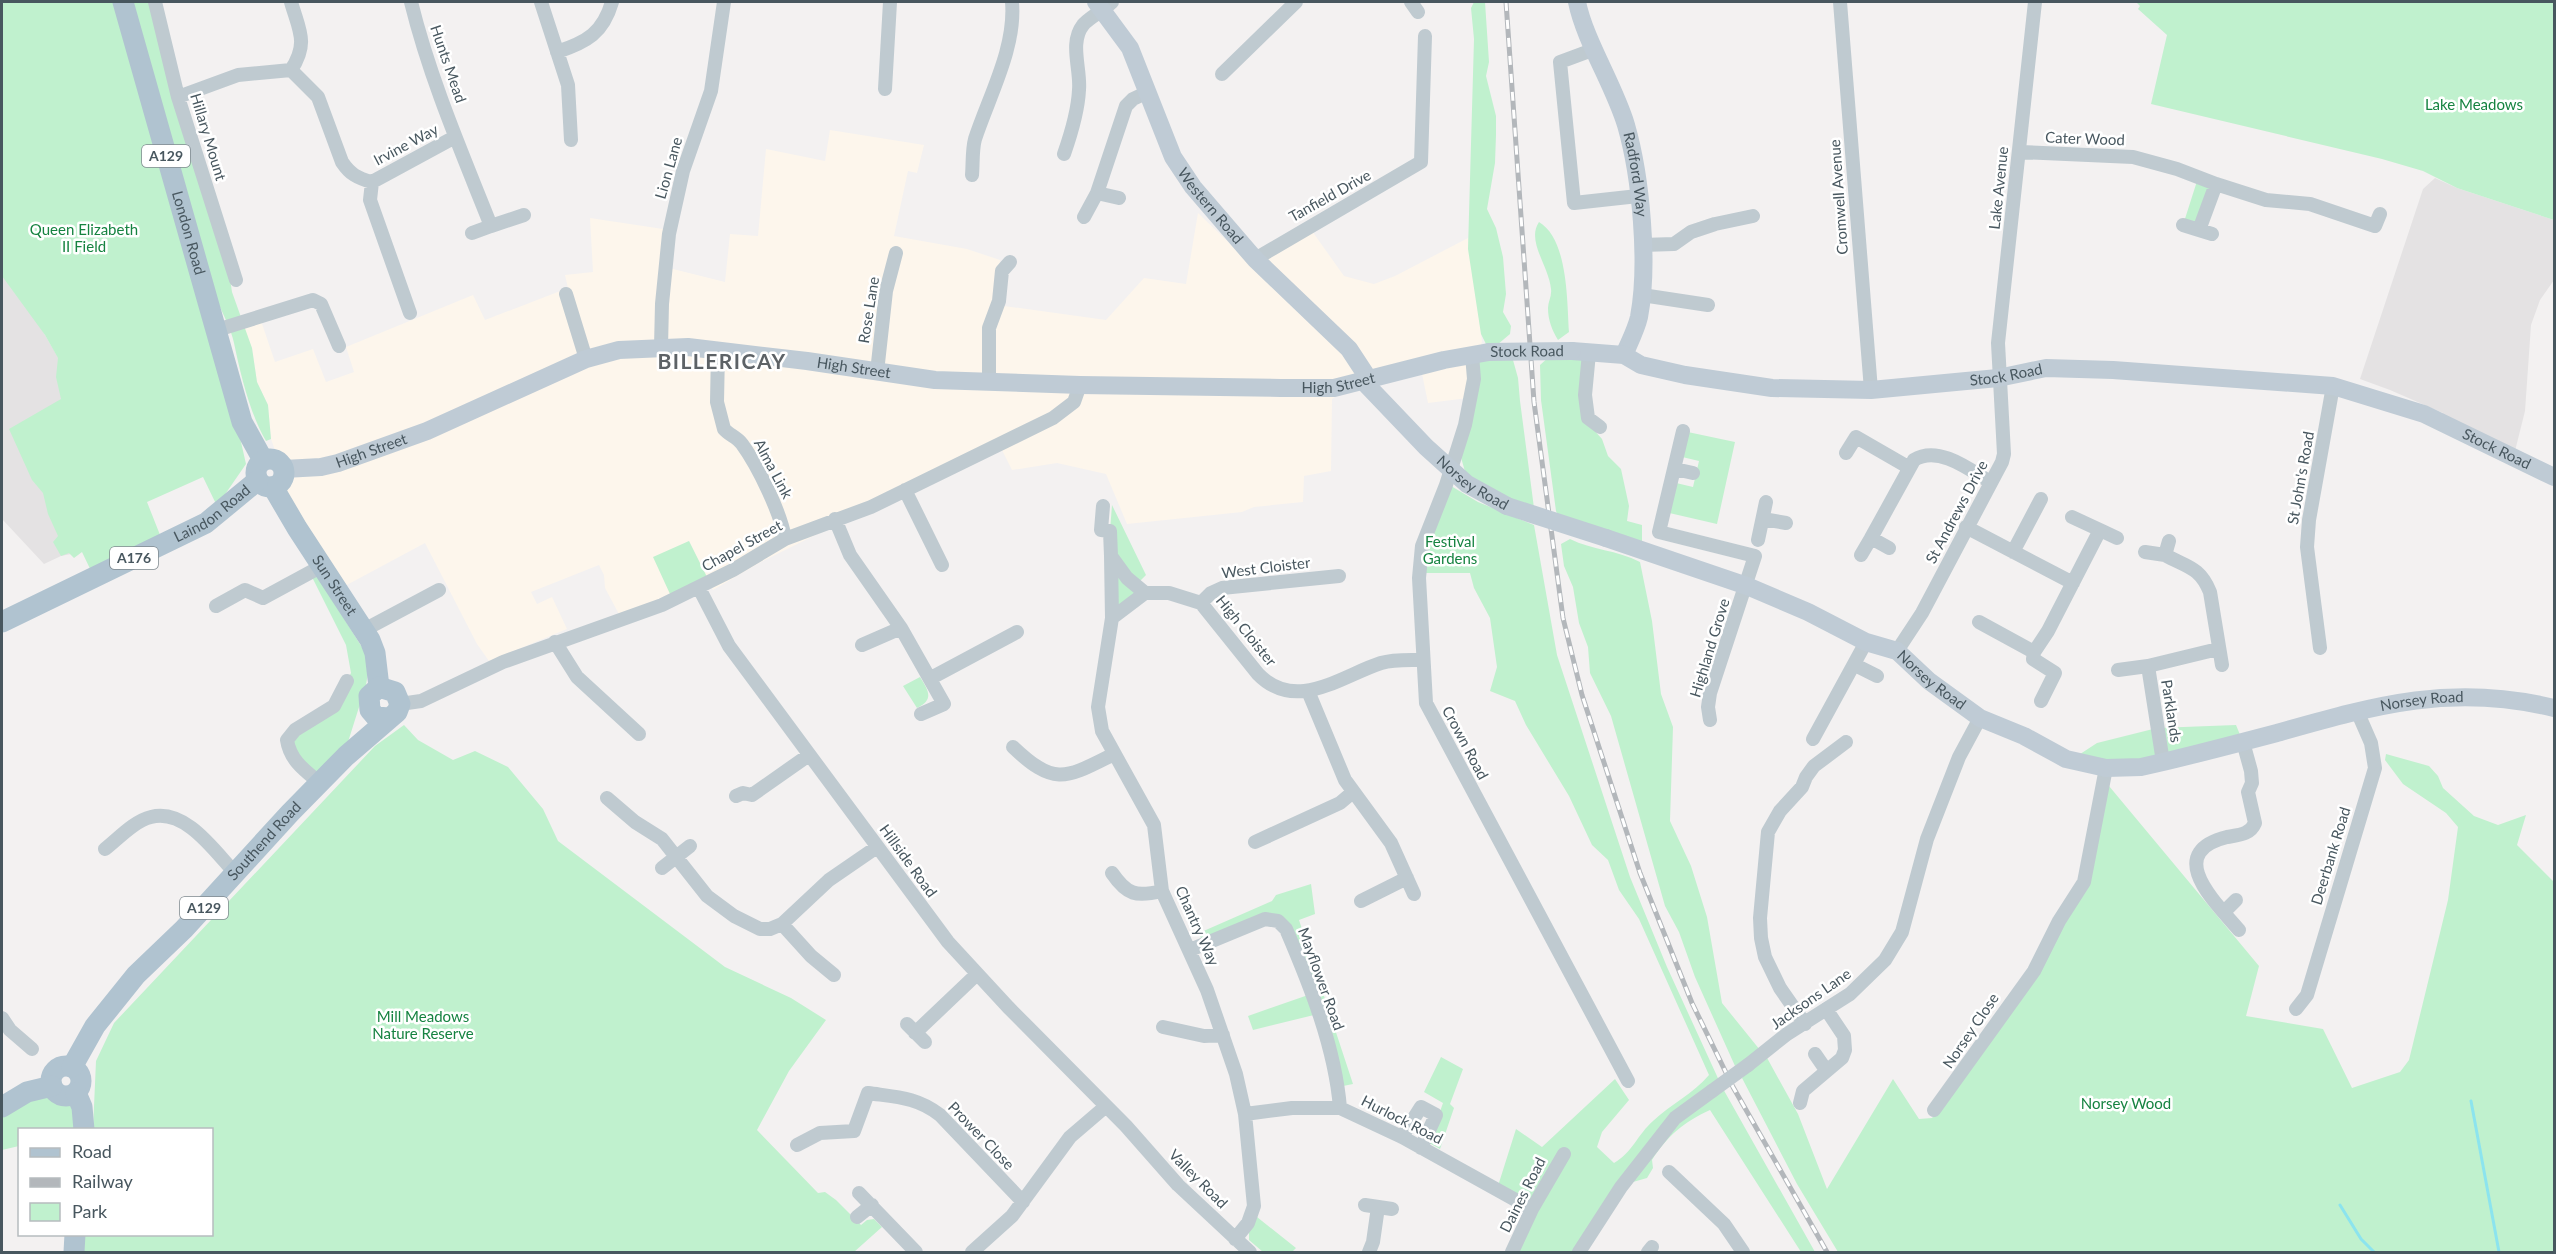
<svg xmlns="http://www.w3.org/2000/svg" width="2556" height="1254" viewBox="0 0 2556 1254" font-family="Lato,sans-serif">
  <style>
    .commercial { fill: #fdf6ec }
    .education { fill: #e4e2e3 }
    .green { fill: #c0f1ce }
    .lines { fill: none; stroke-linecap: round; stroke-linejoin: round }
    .stream { stroke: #8ce4ee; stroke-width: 3 }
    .street { stroke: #bfcad0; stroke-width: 14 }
    .secondary { stroke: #bfcbd5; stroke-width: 18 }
    .primary { stroke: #b0c3d0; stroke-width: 21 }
    .rail-casing { stroke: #b3b7bb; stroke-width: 5 }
    .rail { stroke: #fff; stroke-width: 3; stroke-dasharray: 9; stroke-linecap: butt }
    .street-bridge { stroke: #bfcad0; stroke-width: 14 }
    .secondary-bridge { stroke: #bfcbd5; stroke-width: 18 }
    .labels { text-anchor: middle; stroke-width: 5; stroke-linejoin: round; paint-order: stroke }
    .shield { fill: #fff; stroke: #7f898f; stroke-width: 1.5 }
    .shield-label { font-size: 14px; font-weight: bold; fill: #48575f }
    .street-label { font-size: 15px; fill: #48575f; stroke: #fff }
    .park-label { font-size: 15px; fill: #168341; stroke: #fff }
    .district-label { font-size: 21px; font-weight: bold; letter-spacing: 1.5px; fill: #5d6266; stroke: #fff }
  </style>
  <rect width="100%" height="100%" fill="#f3f1f1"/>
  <path class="commercial" d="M 830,130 L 924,145 L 917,173 L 908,171 L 894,236 L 967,249 L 1000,260 L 997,305 L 1106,320 L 1144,278 L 1186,284 L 1198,213 L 1253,266 L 1312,231 L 1344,276 L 1374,284 L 1395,276 L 1468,238 L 1482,341 L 1468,398 L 1428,403 L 1419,359 L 1362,380 L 1332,399 L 1331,471 L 1304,476 L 1303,502 L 1254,507 L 1242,512 L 1127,524 L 1106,474 L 1057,463 L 1012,470 L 999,444 L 761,562 L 713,590 L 689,541 L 678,547 L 670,594 L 620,616 L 605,588 L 604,575 L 599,565 L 531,592 L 537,604 L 552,597 L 567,629 L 489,661 L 477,644 L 425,543 L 343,587 L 287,497 L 284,475 L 271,439 L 268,405 L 257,382 L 252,348 L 242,324 L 260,318 L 275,362 L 313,349 L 326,382 L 354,372 L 346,347 L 473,295 L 485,320 L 568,288 L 565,275 L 593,272 L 590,218 L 663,229 L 669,268 L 725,282 L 730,234 L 758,236 L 766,149 L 825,161 Z"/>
  <path class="education" d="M 2435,178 L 2457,188 L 2554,220 L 2554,280 L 2540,300 L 2531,325 L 2525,411 L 2515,451 L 2441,416 L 2443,413 L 2390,390 L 2360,379 L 2423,189 Z
    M 2,261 L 81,397 L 81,552 L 61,556 L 44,564 L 2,519 Z"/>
  <path class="green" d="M 2,2 L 155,2 L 228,265 L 232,292 L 252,348 L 257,382 L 268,405 L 271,439 L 266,441 C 249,411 241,376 234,343 C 231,329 224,316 218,303 L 211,310 L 246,464 L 217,506 L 203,477 L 147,502 L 164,545 L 94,577 L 82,552 L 74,558 L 69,553 L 61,556 L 53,542 L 58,536 L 48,514 L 43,493 L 32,480 L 9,429 L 61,399 L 56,377 L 58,358 L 45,335 L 2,276 Z
    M 1474,2 L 1485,2 L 1489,62 L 1486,76 L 1496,116 L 1496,135 L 1495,163 L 1487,209 L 1496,228 L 1503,257 L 1506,294 L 1503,312 L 1511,326 L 1510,334 L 1497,345 L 1486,344 L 1481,334 L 1468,249 L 1474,39 L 1471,8 Z
    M 2136,2 L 2554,2 L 2554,220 L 2457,188 L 2423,171 L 2382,159 L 2151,104 L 2167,35 L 2138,9 L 2140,6 Z
    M 2198,178 L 2216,184 L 2199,230 L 2183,225 Z
    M 1539,222 C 1568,239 1567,301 1569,332 L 1558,340 C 1552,330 1548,320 1548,308 C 1548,302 1552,296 1551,289 C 1549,266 1526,241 1539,222 Z
    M 1561,353 L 1571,360 L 1588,360 L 1593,429 L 1602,439 L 1608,456 L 1621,469 L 1629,506 L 1627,521 L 1642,525 L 1642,543 L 1559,518 L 1556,511 L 1541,400 L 1540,365 L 1551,355 Z
    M 1478,357 L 1513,360 L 1518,378 L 1520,401 L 1534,508 L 1468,482 L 1460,454 Z
    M 1683,431 L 1735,442 L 1717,524 L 1665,512 L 1672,482 L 1693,487 L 1699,461 L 1678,456 Z
    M 1451,486 L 1478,502 L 1534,525 L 1557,655 L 1630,877 L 1667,967 L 1722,1087 L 1815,1252 L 1801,1252 L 1710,1110 C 1684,1122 1667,1136 1652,1160 L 1653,1168 L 1647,1178 L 1633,1182 L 1579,1252 L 1512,1252 L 1532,1209 L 1497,1189 L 1516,1129 L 1542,1147 L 1615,1079 L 1629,1100 L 1602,1132 L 1597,1147 L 1614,1163 C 1632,1153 1638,1134 1653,1121 C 1671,1104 1693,1094 1709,1075 L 1639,919 L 1619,890 L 1608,860 L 1592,845 L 1569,796 L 1526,725 L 1515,701 L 1490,691 L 1497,667 L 1490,618 L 1474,588 L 1470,573 L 1424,573 L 1426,553 Z
    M 1112,505 L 1146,575 L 1136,585 L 1145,593 L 1112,618 L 1110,531 Z
    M 1570,539 C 1592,550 1617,550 1640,562 L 1652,621 L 1661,694 L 1673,727 L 1670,821 L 1691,866 L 1707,917 L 1722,1003 L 1760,1050 L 1735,1066 L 1695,977 L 1679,932 L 1665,906 L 1611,716 L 1590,673 L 1588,647 L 1579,623 L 1573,587 L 1564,566 L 1561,544 Z
    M 689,541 L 707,577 L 670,594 L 653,557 Z
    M 314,571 L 370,660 L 366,685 L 348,742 L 317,781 L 289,752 L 295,730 L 334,706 L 351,673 L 346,645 L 310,573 Z
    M 920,677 C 929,691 934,700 917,708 L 903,686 Z
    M 404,725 L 418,740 L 453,760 L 475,751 L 508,767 L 543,809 L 558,841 L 725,967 L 791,998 L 826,1020 L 789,1071 L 757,1130 L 818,1193 L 825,1192 L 836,1200 L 861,1225 L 867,1220 L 874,1219 L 882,1227 L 854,1252 L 80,1252 L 80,1235 L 212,1234 L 212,1130 L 93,1129 L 96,1061 L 114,1023 L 375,746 Z
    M 2236,725 L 2243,742 L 2163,762 L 2071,760 L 2097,743 L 2157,728 Z
    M 2386,754 L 2429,766 L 2438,776 L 2443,788 L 2474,816 L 2498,825 L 2526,815 L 2517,845 L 2554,882 L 2554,1252 L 1838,1252 L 1797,1184 L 1742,1078 L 1766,1056 L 1798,1114 L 1827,1189 L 1893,1079 L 1919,1119 L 1932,1118 L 1964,1078 L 2067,914 L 2109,786 L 2259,966 L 2246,1016 L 2323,1029 L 2352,1088 L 2400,1072 L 2409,1060 L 2448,900 L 2458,827 L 2446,813 L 2403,784 L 2385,760 Z
    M 1311,884 L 1315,914 L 1299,920 L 1353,1084 L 1338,1087 L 1318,1014 L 1253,1030 L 1248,1016 L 1311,994 L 1278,921 L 1203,944 L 1199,933 L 1272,901 L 1276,895 Z
    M 1441,1057 L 1463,1069 L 1450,1104 L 1454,1108 L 1440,1149 L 1429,1143 L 1443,1103 L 1424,1092 Z
    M 58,1093 L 67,1096 L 84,1129 L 20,1130 L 19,1146 L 2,1150 L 2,1107 Z
    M 1257,1217 L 1296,1248 L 1292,1252 L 1263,1252 L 1249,1240 L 1249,1229 Z"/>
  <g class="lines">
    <path class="stream" d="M 2471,1101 L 2499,1252
      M 2340,1205 L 2361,1239 L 2374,1252"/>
    <path class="street" d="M 155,2 L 178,97 L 236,280
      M 291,2 C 299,30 309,43 291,70 L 318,97 L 342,162 C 350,174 357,178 372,182 L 370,200 L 410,313
      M 411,2 C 430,79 462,153 491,226 L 524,215
      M 541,2 L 568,85 L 571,140
      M 1411,2 L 1418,12
      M 1840,2 L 1871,390
      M 1595,49 L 1560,62 L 1574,203 L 1638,196
      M 557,52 C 587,42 603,33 612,2
      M 1222,74 L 1296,2
      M 885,89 L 890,2
      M 178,97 L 238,75 L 291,70
      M 2020,152 L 2133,157 L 2177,169 L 2216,184 L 2199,230 L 2212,234
      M 1064,154 C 1071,134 1078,111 1079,90 C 1081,69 1069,43 1083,25 C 1087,19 1104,10 1112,2
      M 972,175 C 973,164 972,150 975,139 C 989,96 1016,48 1012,2
      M 372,182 L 455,137
      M 2216,184 L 2266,200 L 2310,204 L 2375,226 L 2380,214
      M 1097,193 L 1119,198
      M 1084,217 L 1097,193 L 1126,106 L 1133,99 L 1148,92
      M 2183,225 L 2199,230
      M 472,233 L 491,226
      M 1642,245 L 1674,244 L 1691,232 L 1715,224 L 1753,216
      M 1255,259 L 1421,162 L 1425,36
      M 566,294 L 586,359
      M 1642,295 L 1708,305
      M 217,330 L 313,300 L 321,304 L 339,346
      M 661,347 L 662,304 L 669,234 L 683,171 L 711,91 L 724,2
      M 718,351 L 717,402 L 724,429 C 729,435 737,437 742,444 C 758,466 781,513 785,539
      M 1589,353 L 1585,395 L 1588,418 L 1600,427
      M 1472,355 L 1474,379 L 1465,425 L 1446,485 L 1422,546 L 1419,578 L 1426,703 L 1628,1081
      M 877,372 L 886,291 L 896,253
      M 989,381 L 989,328 L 999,301 L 1002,271 L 1010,262
      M 1683,431 L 1659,532 L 1755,556 L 1710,693 L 1708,707 L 1710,720
      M 1846,453 L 1856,437 L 1908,467
      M 1675,469 L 1693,473
      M 905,490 L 942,565
      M 1103,506 L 1101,530 L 1110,531 L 1111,556 L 1127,578 L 1145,593
      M 835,519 L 850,555 L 901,628 L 944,704 L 921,714
      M 1763,519 L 1786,523
      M 1966,527 L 2073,583
      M 2100,530 L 2117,538
      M 1758,540 L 1766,502
      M 2169,541 L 2165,555 C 2187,567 2200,567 2210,592 L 2222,665
      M 1889,548 L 1871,538 L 1914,460 C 1938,445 1969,469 1990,482
      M 2013,552 L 2041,499
      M 2145,552 L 2165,555
      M 1861,555 L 1871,538
      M 1111,556 L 1112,618 L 1098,707 L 1102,731 L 1154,825 L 1162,891 L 1207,990 L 1236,1074 L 1245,1114 L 1254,1206 L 1248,1223 L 1235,1239
      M 699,588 L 729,646 L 948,942 L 1008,1007 L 1126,1126 L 1178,1185 L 1250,1252
      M 1145,593 L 1169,593 L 1201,603 L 1258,674 C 1296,713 1341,676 1381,663 C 1394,659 1409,660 1422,660
      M 1201,603 L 1211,593 L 1222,588 L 1339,576
      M 216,606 L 245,590 L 263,598 L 322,566
      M 1112,618 L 1145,593
      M 1979,622 L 2034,652
      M 364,630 L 439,590
      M 555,642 L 577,677 L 639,734
      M 862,645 L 901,628
      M 2320,648 L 2307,547 L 2309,520 L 2333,386
      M 1897,651 L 1922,613 L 2002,462 L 2004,454 L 1998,343 L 2035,2
      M 1855,665 L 1877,676
      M 2118,670 L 2148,666
      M 931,678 L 1017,632
      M 1308,691 L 1345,780 L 1391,843 L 1414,894
      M 2041,701 L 2055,673 L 2033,659 L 2034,652 L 2048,631 L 2100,530 L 2072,517
      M 400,704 L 421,701 L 503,662 L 662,605 L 733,570 L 785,539 L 871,507 L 1053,418 L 1074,402 L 1080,385
      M 1813,739 L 1866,642
      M 1013,747 C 1055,787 1066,778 1114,754
      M 2163,762 L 2148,666 L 2218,649
      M 320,783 C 304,770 290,760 287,740 L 295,730 L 334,706 L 347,681
      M 736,796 L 743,793 L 752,795 L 809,755
      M 607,798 L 635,822 L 662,839 L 707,896 L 734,916 L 760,929 L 770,929 L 782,924 L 829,880 L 877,847
      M 1255,842 L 1340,803 L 1353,792
      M 105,849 C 118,839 134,821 151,817 C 186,808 215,852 236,874
      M 662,868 L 690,846
      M 1112,873 C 1127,895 1136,897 1162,891
      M 1361,901 L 1407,878
      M 2224,912 L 2236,900
      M 782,924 L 811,956 L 834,975
      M 2239,930 C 2217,904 2162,853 2227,837 C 2238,835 2250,835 2255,823 L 2248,792 L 2252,783 L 2251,771 L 2243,742
      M 1190,950 L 1265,919 L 1278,921 L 1286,929 C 1310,985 1335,1047 1340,1108
      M 2296,1009 L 2307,995 L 2375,768 L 2371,743 L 2357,711
      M 2,1018 L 10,1030 L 32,1049
      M 907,1024 L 925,1042
      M 1805,1024 L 1780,988 L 1765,957 L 1761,938 L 1760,918 L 1768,832 L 1780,811 L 1802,787 L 1806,777 L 1814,766 L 1846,742
      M 1163,1027 L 1204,1036 L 1223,1035
      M 915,1033 L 977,974
      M 1815,1054 L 1826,1070
      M 1748,1065 L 1787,1034 L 1850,994 L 1885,960 L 1902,932 L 1927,839 L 1959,757 L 1980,718
      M 1800,1103 L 1803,1091 L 1842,1058 L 1845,1050 L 1844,1036 L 1826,1009
      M 1934,1110 L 2034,971 L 2059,921 L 2084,882 L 2106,768
      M 1245,1114 L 1292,1108 L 1340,1108 L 1402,1137 L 1532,1209
      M 1402,1137 L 1421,1107 L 1436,1115 L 1421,1148
      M 797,1145 L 820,1133 L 854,1131 L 868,1093 C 896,1097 917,1097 940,1115 L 1023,1202
      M 1669,1172 L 1724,1224 L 1743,1252
      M 859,1193 L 916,1252
      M 1365,1205 L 1392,1209
      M 857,1217 L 872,1205
      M 972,1252 L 1012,1216 L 1070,1137 L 1105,1107
      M 1369,1252 L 1373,1242 L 1378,1207
      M 1512,1252 L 1532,1209 L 1564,1154
      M 1579,1252 L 1621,1187 L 1675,1118 L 1712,1091
      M 1648,1252 L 1652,1247"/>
    <g class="secondary">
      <path id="s1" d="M 1096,2 L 1130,48 L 1173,157 L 1193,187 L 1255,259 L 1349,349 L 1368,378"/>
      <path id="s2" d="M 1577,2 C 1585,41 1614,85 1626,125 C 1641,177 1649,264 1639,317 C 1636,330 1629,343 1624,355"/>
      <path id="s3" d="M 1572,351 L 1624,355 L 1641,365 L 1685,375 L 1772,388 L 1871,390 L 1998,378 L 2046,368 L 2113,370 L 2333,386 L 2424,414 L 2554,477"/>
      <path id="s4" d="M 1362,380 L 1426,447 L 1467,484 L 1507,506"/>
      <path id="s5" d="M 284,469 L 321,467 L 338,463 L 427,431 L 586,359 L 619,350 L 688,347 L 807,361 L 935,380 L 1080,385 L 1281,388 L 1334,388 L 1444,360 L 1489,352"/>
      <path id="s6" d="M 1606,538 L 1747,586 L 1808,612 L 1866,642 L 1897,651 L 1929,681 L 1980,718 L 2024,736 L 2066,759 L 2106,768 L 2141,767 L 2163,762 C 2201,753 2239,743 2277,733 C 2376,705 2452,683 2554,708"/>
    </g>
    <g class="primary">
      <path id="s7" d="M 123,2 L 242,422 L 263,460"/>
      <circle cx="270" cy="473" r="14"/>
      <path id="s8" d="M 273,487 L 297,528 L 370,640 L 375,653 L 379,687"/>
      <path id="s9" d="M 2,622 L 206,523 L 258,480"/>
      <circle cx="66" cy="1081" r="15"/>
      <path id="s10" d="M 72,1067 L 95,1026 L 136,975 L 184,929 L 290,813 L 346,756 L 397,712 L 400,704 L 395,692 L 379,687 L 369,696 L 370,710 L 376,717 L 389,718"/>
      <path d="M 76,1093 L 82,1107 L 84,1130"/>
      <path d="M 2,1107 L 27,1092 L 52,1086"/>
      <path d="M 74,1252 L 75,1234"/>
    </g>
    <defs>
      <path id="rail" d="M 1506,2 L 1534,402 L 1563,618 L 1582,695 L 1640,873 L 1692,1003 L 1733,1087 L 1827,1252"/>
    </defs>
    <use href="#rail" class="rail-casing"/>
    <use href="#rail" class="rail"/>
    <path class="street-bridge" d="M 1712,1091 L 1748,1065"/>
    <g class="secondary-bridge">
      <path id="s11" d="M 1489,352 L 1572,351"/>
      <path d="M 1507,506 L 1606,538"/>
    </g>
  </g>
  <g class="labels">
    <g class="shield">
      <rect x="142" y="145" width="48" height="22" rx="4.5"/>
      <rect x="110" y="547" width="48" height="22" rx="4.5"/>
      <rect x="180" y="897" width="48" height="22" rx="4.5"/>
    </g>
    <g class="shield-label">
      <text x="166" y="161">A129</text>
      <text x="134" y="563">A176</text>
      <text x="204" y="913">A129</text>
    </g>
    <g class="street-label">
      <text transform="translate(448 64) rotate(71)" y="5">Hunts Mead</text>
      <text transform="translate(208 137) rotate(73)" y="5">Hillary Mount</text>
      <text transform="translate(2085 139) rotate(2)" y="5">Cater Wood</text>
      <text transform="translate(406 145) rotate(-28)" y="5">Irvine Way</text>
      <text transform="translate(669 168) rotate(-74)" y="5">Lion Lane</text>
      <text dy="5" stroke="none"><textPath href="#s2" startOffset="183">Radford Way</textPath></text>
      <text transform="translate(1999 188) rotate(-84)" y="5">Lake Avenue</text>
      <text transform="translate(1330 196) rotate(-29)" y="5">Tanfield Drive</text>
      <text transform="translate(1839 197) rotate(-94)" y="5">Cromwell Avenue</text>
      <text dy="5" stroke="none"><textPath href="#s1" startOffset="236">Western Road</textPath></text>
      <text dy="5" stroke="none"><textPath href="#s7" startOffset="240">London Road</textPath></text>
      <text transform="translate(869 310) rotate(-81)" y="5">Rose Lane</text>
      <text dy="5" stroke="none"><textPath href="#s11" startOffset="38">Stock Road</textPath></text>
      <text dy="5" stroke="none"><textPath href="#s5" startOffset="594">High Street</textPath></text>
      <text dy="5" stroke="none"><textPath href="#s3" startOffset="440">Stock Road</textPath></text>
      <text dy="5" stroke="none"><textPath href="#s5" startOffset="1080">High Street</textPath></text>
      <text dy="5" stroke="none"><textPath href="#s3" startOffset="944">Stock Road</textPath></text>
      <text dy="5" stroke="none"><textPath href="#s5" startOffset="90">High Street</textPath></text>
      <text transform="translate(773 469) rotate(62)" y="5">Alma Link</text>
      <text transform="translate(2301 478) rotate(-80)" y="5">St John's Road</text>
      <text dy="5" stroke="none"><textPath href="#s4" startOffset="152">Norsey Road</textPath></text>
      <text transform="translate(1957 512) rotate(-62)" y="5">St Andrews Drive</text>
      <text dy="5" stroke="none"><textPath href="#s9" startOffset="237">Laindon Road</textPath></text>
      <text transform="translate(742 546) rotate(-29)" y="5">Chapel Street</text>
      <text transform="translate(1266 568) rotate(-7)" y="5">West Cloister</text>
      <text dy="5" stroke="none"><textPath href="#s8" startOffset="116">Sun Street</textPath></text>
      <text transform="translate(1246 631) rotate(51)" y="5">High Cloister</text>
      <text transform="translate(1710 648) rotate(-73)" y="5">Highland Grove</text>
      <text dy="5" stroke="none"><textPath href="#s6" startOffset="358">Norsey Road</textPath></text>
      <text dy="5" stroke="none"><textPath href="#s6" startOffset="880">Norsey Road</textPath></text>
      <text transform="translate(2171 711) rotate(81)" y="5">Parklands</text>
      <text transform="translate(1465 743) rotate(62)" y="5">Crown Road</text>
      <text dy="5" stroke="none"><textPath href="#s10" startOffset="298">Southend Road</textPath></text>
      <text transform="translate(2331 856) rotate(-73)" y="5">Deerbank Road</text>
      <text transform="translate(908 861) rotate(54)" y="5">Hillside Road</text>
      <text transform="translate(1197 926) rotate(66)" y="5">Chantry Way</text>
      <text transform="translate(1321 979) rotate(70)" y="5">Mayflower Road</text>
      <text transform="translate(1811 999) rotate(-35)" y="5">Jacksons Lane</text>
      <text transform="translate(1971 1031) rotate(-56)" y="5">Norsey Close</text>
      <text transform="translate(1402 1120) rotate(27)" y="5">Hurlock Road</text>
      <text transform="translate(981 1136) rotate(46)" y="5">Prower Close</text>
      <text transform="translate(1198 1179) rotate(45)" y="5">Valley Road</text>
      <text transform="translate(1523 1195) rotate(-63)" y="5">Daines Road</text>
    </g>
    <g class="park-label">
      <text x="2474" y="110">Lake Meadows</text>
      <text x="84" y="235">Queen Elizabeth<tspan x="84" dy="17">II Field</tspan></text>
      <text x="1450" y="547">Festival<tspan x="1450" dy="17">Gardens</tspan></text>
      <text x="423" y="1022">Mill Meadows<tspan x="423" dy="17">Nature Reserve</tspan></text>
      <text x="2126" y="1109">Norsey Wood</text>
    </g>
    <g class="district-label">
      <text x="722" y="369">BILLERICAY</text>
    </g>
  </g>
  <rect width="2556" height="1254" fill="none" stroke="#48575f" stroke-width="6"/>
  <rect x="18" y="1128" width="195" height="108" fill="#ffffff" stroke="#b6bcbf" stroke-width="1.5"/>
  <rect x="30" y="1148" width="30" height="9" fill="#b0c3d0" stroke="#b6bcbf" stroke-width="1.5"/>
  <text x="72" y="1158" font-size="18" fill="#48575f">Road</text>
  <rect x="30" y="1178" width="30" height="9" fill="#b3b7bb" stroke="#b6bcbf" stroke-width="1.5"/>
  <text x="72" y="1188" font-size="18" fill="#48575f">Railway</text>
  <rect x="30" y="1203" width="30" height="18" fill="#c0f1ce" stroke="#b6bcbf" stroke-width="1.5"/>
  <text x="72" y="1218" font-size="18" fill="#48575f">Park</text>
</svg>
